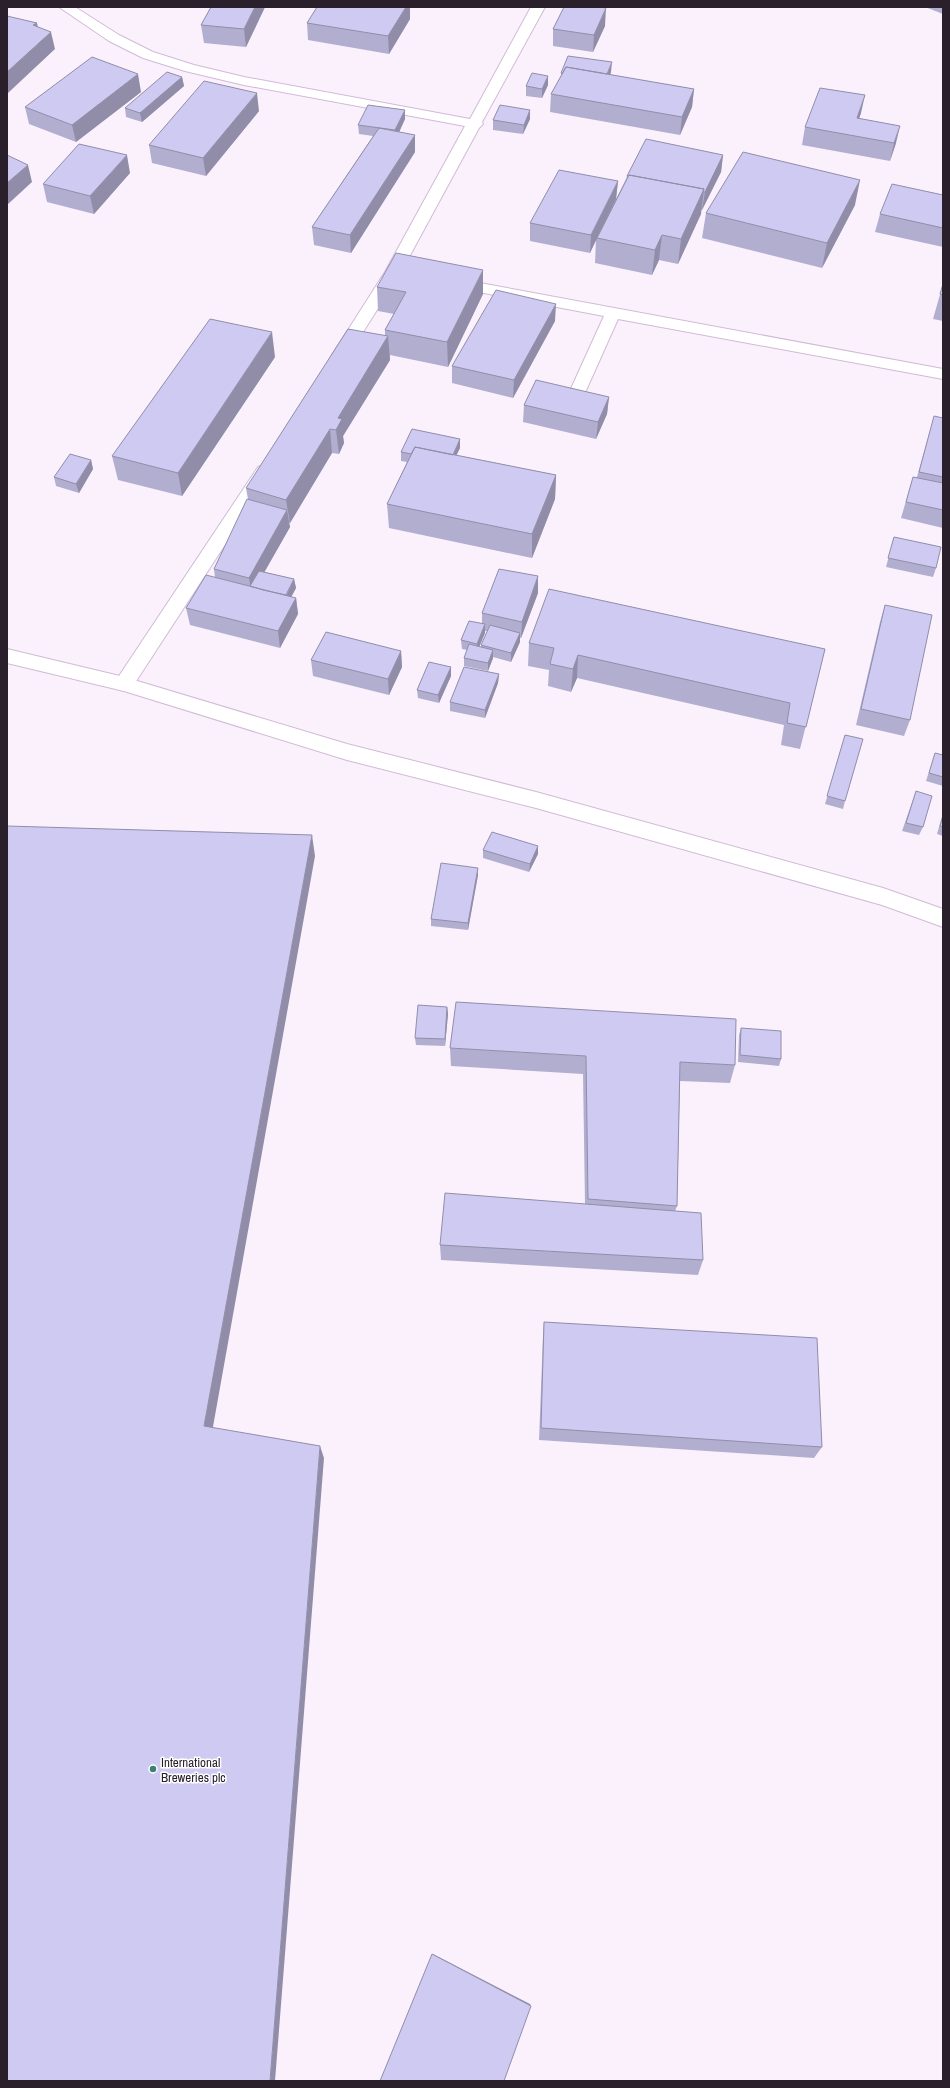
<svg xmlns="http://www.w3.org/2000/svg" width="950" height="2088" viewBox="0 0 950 2088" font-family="'Archivo Narrow',sans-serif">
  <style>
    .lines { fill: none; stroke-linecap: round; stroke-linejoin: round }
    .street-casing { stroke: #d1bad6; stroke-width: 2 }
    .secondary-casing { stroke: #d1bad6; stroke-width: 2 }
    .street { fill: #fff; fill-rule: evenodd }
    .secondary { fill: #fff; fill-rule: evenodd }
    .wall { fill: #b2aed0; fill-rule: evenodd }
    .shaded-wall { fill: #918da9 }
    .building { fill: #cfcaf2; stroke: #918da9 }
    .poi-dot { fill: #3e8070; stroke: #fff; stroke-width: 1.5 }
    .labels { text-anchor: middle; stroke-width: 3; stroke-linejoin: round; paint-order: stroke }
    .near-poi-label { font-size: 13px; fill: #29202b; stroke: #fff; text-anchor: start }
  </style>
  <rect width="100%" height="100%" fill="#fbf1fd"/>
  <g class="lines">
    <defs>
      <path id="street" d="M 59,7 L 75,7 L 119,35 L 153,52 L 194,65 L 244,77 L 470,119 L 531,7 L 545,7 L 482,122 L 483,124 L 479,128 L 401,272 L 346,359 L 340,360 L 334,359 L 332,355 L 385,272 L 465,126 L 244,85 L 185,71 L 143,58 L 109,41 Z
        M 453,278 L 943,369 L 943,379 L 618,319 L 580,404 L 578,408 L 572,410 L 566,408 L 564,404 L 604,316 L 447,286 L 445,283 L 447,280 Z
        M 264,465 L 270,467 L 273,471 L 131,689 L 124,691 L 117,689 L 114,684 L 117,679 L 258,467 Z"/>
      <path id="secondary" d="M 7,649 L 124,677 L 347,744 L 536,792 L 883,888 L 943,909 L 943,927 L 882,905 L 536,808 L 347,760 L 124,691 L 7,663 Z"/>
    </defs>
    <use href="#street" class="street-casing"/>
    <use href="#secondary" class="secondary-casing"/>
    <use href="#street" class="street"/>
    <use href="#secondary" class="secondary"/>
  </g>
  <path class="wall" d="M 211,7 L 265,7 L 246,47 L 204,43 L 201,25 Z
    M 317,7 L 410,7 L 410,19 L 389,54 L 308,40 L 307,23 Z
    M 925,7 L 943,7 L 943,14 Z
    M 605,26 L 593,52 L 553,46 L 553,29 Z
    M 611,72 L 610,75 L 694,89 L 692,107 L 680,135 L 550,112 L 551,94 L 561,77 L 561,73 Z
    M 182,77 L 184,86 L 142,122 L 126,117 L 125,108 Z
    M 548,85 L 542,98 L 526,96 L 526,86 Z
    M 141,92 L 76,142 L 29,124 L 25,107 Z
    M 405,110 L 405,119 L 399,132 L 415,152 L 351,253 L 314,245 L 312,227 L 373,136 L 359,134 L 358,125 Z
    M 530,110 L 530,119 L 523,134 L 493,130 L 493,120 Z
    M 259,111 L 206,176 L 152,163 L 149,145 Z
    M 861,113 L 859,118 L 896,143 L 890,161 L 802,145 L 805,127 Z
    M 723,155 L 721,172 L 702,210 L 701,210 L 701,214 L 678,264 L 659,260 L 652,275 L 595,263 L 596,239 L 590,253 L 530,241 L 530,223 L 618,181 L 616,199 L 626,179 L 627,176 Z
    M 130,173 L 94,214 L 47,202 L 43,184 Z
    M 943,195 L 943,247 L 875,232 L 880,214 Z
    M 855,205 L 822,268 L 702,238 L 706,213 Z
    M 943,284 L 943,321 L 933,319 Z
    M 377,287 L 483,294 L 448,367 L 390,355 L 390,360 L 343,436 L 344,443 L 339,454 L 332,453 L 290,523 L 289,523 L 290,527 L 264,572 L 294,579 L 296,588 L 291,597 L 296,598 L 298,614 L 280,648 L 190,625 L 186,608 L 215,578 L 214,569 L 248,499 L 246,488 L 385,335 L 385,330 L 394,314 L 378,311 Z
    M 555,321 L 513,398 L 452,383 L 452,366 Z
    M 275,357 L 182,496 L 118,480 L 112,456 Z
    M 609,397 L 607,414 L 596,439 L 523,422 L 524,405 Z
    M 943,418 L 943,528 L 901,518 L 913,477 L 917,477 L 929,434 Z
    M 460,448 L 456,455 L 556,475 L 555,499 L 532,558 L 389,528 L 387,504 L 407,462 L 401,461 L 401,452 Z
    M 91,460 L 93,469 L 79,493 L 56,486 L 54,477 Z
    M 894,537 L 936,568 L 933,577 L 886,567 Z
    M 538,593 L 521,638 L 520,638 L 520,642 L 511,662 L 493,657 L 493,658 L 488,671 L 464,666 L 464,658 L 467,650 L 462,649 L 461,640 L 482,623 L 482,613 ZM 485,631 L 488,631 L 481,645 L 481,647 L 479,647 L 485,633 Z
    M 885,605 L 910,720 L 904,736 L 856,725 L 880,622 Z
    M 529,643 L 825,649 L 800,749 L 781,745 L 784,725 L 577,678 L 571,692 L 548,686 L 549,670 L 528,666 Z
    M 401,651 L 402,667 L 389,695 L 313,676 L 311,660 Z
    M 451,667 L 451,676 L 439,703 L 418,698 L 417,690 Z
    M 499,674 L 498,683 L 485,718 L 450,711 L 450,702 Z
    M 845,735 L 845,801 L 843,809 L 825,804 Z
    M 935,753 L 943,755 L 943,786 L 926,781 Z
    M 916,791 L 923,827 L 919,835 L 902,831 Z
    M 943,813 L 943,836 L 937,834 Z
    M 483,850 L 538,854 L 529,872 L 483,858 Z
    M 478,868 L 478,875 L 468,930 L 431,926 L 431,919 Z
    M 447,1007 L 448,1014 L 445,1046 L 416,1045 L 415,1038 Z
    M 741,1028 L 781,1059 L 779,1066 L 738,1062 L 739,1035 Z
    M 450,1048 L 735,1065 L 730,1083 L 680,1081 L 677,1206 L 675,1211 L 703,1260 L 698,1275 L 441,1260 L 440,1245 L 585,1204 L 583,1074 L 451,1066 Z
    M 544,1322 L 822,1447 L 814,1458 L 539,1440 L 543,1336 Z"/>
  <path class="shaded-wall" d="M 255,7 L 265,7 L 246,47 L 244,29 Z
    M 406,7 L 410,7 L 410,19 L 389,54 L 388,36 Z
    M 606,8 L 605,26 L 593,52 L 594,35 Z
    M 37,23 L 41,40 L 33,25 Z
    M 51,32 L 55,49 L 8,93 L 7,87 L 7,72 Z
    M 612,62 L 611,72 L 605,89 L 605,80 Z
    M 138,74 L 141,92 L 76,142 L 72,125 Z
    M 548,76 L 548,85 L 542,98 L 542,89 Z
    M 182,77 L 184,86 L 142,122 L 140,113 Z
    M 694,89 L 692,107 L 680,135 L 682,117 Z
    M 257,93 L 259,111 L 206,176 L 203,158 Z
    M 865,95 L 861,113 L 853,136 L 857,118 Z
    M 405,110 L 405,119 L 396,139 L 395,130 Z
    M 530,110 L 530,119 L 523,134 L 524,125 Z
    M 900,126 L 896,143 L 890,161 L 894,143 Z
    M 415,135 L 415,152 L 351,253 L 350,235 Z
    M 127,155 L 130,173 L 94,214 L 90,196 Z
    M 723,155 L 721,172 L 702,210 L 705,192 Z
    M 28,165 L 32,182 L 7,205 L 7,183 Z
    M 860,180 L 855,205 L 822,268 L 827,243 Z
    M 618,181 L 616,199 L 590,253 L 591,235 Z
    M 704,189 L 701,214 L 678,264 L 681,239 Z
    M 662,235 L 659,260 L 652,275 L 655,250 Z
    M 483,270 L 483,294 L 448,367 L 447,342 Z
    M 556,304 L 555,321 L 513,398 L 514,380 Z
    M 272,332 L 275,357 L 182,496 L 178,473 Z
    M 388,336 L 390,360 L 343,436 L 344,443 L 339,454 L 336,430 L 338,418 Z
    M 609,397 L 607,414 L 596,439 L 598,422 Z
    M 330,429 L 332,453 L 290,523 L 286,500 Z
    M 460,439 L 460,448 L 449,471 L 449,462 Z
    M 91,460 L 93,469 L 79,493 L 76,484 Z
    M 556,475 L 555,499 L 532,558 L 532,534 Z
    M 287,510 L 290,527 L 256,587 L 250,586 L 252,594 L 249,578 Z
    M 538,576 L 538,593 L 521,638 L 522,622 Z
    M 294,579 L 296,588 L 287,605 L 286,597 Z
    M 296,598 L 298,614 L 280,648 L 278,631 Z
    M 485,624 L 485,633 L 477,652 L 477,644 Z
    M 520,633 L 520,642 L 511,662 L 511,653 Z
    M 493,650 L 493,658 L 488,671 L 488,663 Z
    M 401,651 L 402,667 L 389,695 L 388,679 Z
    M 578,655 L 577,678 L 571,692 L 573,669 Z
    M 451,667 L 451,676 L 439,703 L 438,695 Z
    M 499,674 L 498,683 L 485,718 L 485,710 Z
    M 312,835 L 315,856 L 211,1438 L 204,1426 Z
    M 538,846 L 538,854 L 529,872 L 530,864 Z
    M 478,868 L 478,875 L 468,930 L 468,923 Z
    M 447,1007 L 448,1014 L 445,1046 L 445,1039 Z
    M 320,1446 L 324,1458 L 275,2081 L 270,2081 Z
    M 432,1954 L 433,1954 L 530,2004 L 531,2006 Z"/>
  <path class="building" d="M 211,7 L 255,7 L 244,29 L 201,25 Z
    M 317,7 L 406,7 L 388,36 L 307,23 Z
    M 564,7 L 600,7 L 606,8 L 594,35 L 553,29 Z
    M 7,16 L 37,23 L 33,25 L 51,32 L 7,72 Z
    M 568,56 L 612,62 L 607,74 L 566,67 L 562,74 L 561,73 Z
    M 92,57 L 138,74 L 72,125 L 25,107 Z
    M 566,67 L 694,89 L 682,117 L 551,94 Z
    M 167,72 L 182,77 L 140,113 L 125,108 Z
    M 532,73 L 548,76 L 542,89 L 526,86 Z
    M 204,81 L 257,93 L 203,158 L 149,145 Z
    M 820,88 L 865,95 L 857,118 L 900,126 L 894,143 L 805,127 Z
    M 368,105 L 405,110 L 395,130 L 358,125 Z
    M 500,105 L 530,110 L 524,125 L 493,120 Z
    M 379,128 L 415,135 L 350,235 L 312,227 Z
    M 646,139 L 723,155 L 705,192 L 703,192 L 704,189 L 629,175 L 628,176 L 627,176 Z
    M 79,144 L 127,155 L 90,196 L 43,184 Z
    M 743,152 L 860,180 L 827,243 L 706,213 Z
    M 7,155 L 28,165 L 7,183 Z
    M 559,170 L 618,181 L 591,235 L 530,223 Z
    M 629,175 L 704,189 L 681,239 L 662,235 L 655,250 L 597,238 Z
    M 892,184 L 943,195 L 943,228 L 880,214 Z
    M 396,253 L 483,270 L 447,342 L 385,330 L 406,292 L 377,287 Z
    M 943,284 L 943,295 L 940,294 Z
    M 496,290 L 556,304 L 514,380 L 452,366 Z
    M 210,319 L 272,332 L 178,473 L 112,456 Z
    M 348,329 L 388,336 L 338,418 L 342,419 L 336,430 L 330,429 L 286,500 L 246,488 Z
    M 536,380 L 609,397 L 598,422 L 524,405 Z
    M 934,416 L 943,418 L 943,477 L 919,472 Z
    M 412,429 L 460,439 L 453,455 L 415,447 L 411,454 L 401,452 Z
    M 415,447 L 556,475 L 532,534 L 387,504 Z
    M 70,454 L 91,460 L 76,484 L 54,477 Z
    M 913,477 L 943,483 L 943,510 L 906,502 Z
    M 247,499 L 287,510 L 249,578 L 214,569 Z
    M 894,537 L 941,547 L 936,568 L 888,558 Z
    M 499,569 L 538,576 L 522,622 L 482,613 Z
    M 259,571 L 294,579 L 286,595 L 263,590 L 250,586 Z
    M 206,575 L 296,598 L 278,631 L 186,608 Z
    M 549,589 L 825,649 L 806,727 L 787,723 L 790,703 L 578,655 L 573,669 L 550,664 L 554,648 L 529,643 Z
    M 885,605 L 932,615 L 910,720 L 861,709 Z
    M 469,621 L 485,624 L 477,644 L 461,640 Z
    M 490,625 L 520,633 L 511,653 L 481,645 Z
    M 326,632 L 401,651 L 388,679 L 311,660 Z
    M 469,644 L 493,650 L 488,663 L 464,658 Z
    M 429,662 L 451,667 L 438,695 L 417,690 Z
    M 464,667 L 499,674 L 485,710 L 450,702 Z
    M 845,735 L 863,739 L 845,801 L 827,796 Z
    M 935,753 L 943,755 L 943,777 L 929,773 Z
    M 916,791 L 932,796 L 923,827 L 906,823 Z
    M 943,816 L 943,827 L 940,826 Z
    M 7,826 L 312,835 L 204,1426 L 320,1446 L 270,2081 L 7,2081 Z
    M 492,832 L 538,846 L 530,864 L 483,850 Z
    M 441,863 L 478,868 L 468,923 L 431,919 Z
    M 456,1002 L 736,1019 L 735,1065 L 680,1062 L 677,1206 L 588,1199 L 586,1056 L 450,1048 Z
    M 418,1005 L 447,1007 L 445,1039 L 415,1038 Z
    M 741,1028 L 781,1031 L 781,1059 L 740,1055 Z
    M 445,1193 L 701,1213 L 703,1260 L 440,1245 Z
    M 544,1322 L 817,1338 L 822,1447 L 541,1428 Z
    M 432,1954 L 531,2006 L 504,2081 L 380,2081 Z"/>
  <circle class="poi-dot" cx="153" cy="1769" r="4"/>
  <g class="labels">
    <g class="near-poi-label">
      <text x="161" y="1767">International<tspan x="161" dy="15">Breweries plc</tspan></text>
    </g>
  </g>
  <rect width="950" height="2088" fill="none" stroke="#29202b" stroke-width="16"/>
</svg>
